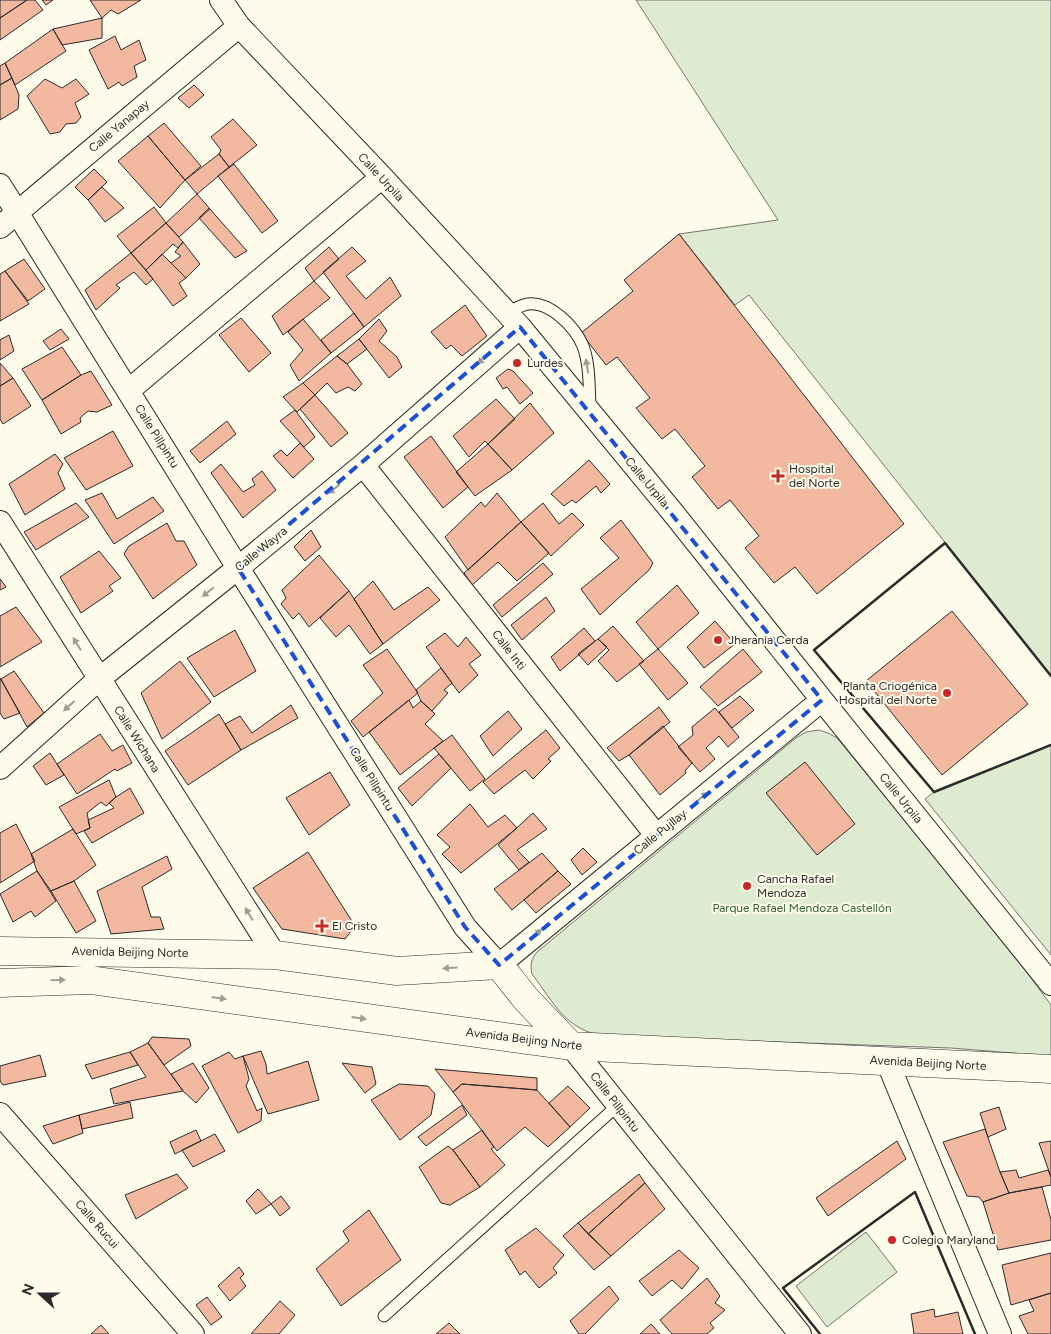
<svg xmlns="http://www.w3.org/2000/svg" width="1051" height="1334" viewBox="0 0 1051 1334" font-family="Figtree,sans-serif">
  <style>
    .green { fill: #deebd1; stroke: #74746e }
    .building { fill: #f2b8a0; stroke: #2b2b2b }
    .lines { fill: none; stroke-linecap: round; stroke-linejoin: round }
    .lane-casing { stroke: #2b2b2b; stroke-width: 13 }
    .street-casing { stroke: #2b2b2b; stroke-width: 24 }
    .secondary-casing { stroke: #2b2b2b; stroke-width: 29 }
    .lane { stroke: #fdfbea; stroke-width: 11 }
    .street { stroke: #fdfbea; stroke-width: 22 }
    .secondary { stroke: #fdfbea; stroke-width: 28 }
    .wall { stroke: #2b2b2b; stroke-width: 2.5 }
    .oneway { fill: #9e9d94 }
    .marked { fill: none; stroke: #1d4ed8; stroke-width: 4; stroke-dasharray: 10 6; stroke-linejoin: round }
    .poi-dot { fill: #c62828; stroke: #fdfbea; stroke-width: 2 }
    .labels { text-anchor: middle; stroke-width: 4; stroke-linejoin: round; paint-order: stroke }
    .street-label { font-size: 12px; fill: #2b2b2b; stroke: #fdfbea }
    .poi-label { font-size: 12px; fill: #2b2b2b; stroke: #fdfbea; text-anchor: start }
    .park-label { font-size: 12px; fill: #34623c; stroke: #fdfbea }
  </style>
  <rect width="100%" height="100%" fill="#fdfbea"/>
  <path class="green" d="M 636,0 L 1051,0 L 1051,676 L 749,295 L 735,305 L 679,234 L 778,220 Z
    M 819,730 L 828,733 L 837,738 L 1002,939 L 1051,1005 L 1051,1056 L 951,1048 L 605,1036 C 566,1031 554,1003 532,974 C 530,965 531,959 537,952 L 796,738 L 806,732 Z
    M 1051,745 L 1051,955 L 925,799 L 934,792 Z
    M 866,1232 L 897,1272 L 827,1327 L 796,1286 Z"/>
  <path class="building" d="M 0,0 L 27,0 L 0,18 Z
    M 27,0 L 35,0 L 43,10 L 0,40 L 0,18 Z
    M 42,0 L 53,0 L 46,5 Z
    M 90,0 L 141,0 L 118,14 L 111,10 L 102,18 Z
    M 102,18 L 102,38 L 62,45 L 53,29 Z
    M 53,29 L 66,51 L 15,85 L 5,63 Z
    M 115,36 L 121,50 L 139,40 L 146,60 L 134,66 L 137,77 L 122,86 L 119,82 L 108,89 L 89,50 Z
    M 5,63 L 12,78 L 0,85 L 0,66 Z
    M 12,78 L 19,95 L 18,109 L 0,120 L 0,85 Z
    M 45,79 L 62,88 L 76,79 L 89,94 L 75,103 L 81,117 L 76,123 L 66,124 L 60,132 L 50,134 L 27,96 Z
    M 194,85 L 204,95 L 189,108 L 178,98 Z
    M 233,119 L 257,145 L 229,167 L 219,154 L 221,150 L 211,137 Z
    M 164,123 L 201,166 L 185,180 L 148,136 Z
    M 148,136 L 185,180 L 160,208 L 118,161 Z
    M 219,154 L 229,167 L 197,194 L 185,180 Z
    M 234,164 L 278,221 L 262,233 L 218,176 Z
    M 94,169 L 107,182 L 88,200 L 75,187 Z
    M 102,187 L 124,208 L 105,222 L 88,200 Z
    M 197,194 L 210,209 L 179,237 L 166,223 Z
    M 154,207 L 166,223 L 131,253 L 117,236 Z
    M 209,208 L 247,251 L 235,258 L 199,218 Z
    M 166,223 L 183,242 L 178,248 L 173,244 L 146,270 L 131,253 Z
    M 679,234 L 904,524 L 817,594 L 795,567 L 774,583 L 745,548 L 759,536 L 730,500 L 718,509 L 692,477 L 705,466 L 675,429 L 662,439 L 636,408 L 650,398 L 617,357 L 606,365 L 581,333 L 633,291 L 624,280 Z
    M 183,242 L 200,264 L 186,278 L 171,263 L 181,256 L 175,252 Z
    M 329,247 L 339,259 L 314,281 L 305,268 Z
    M 352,247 L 366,261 L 346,276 L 366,299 L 390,277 L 401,296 L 364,327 L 323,272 Z
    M 131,253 L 153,279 L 146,285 L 134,272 L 116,285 L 120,288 L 96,310 L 85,290 Z
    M 162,254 L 186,278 L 179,283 L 187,296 L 173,306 L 146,270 Z
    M 24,259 L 45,289 L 28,301 L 5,271 Z
    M 5,271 L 29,304 L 0,321 L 0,274 Z
    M 314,281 L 330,298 L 283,335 L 272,316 Z
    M 465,305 L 487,336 L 462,356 L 451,345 L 446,349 L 431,332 Z
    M 354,313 L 364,327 L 331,353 L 321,340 Z
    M 241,318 L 271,353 L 249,372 L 219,335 Z
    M 303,319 L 331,353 L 299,381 L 290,365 L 303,350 L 288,332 Z
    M 379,319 L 387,331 L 379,341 L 397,357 L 402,367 L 389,378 L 359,339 Z
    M 61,329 L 69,339 L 50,350 L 43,341 Z
    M 9,335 L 14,351 L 0,360 L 0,340 Z
    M 359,339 L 367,349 L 347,364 L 337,356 Z
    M 62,347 L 81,375 L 42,400 L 22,369 Z
    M 337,356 L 347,364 L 362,384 L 355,391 L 348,387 L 336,393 L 327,383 L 315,395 L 303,383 Z
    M 0,363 L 13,378 L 0,386 Z
    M 508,369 L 513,371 L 533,393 L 520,404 L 507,387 L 503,389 L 496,378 Z
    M 91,371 L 112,405 L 97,412 L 88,411 L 80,418 L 81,422 L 61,434 L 42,400 L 81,375 Z
    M 13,378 L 31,406 L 3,424 L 0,419 L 0,386 Z
    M 303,383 L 315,395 L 297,412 L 283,397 Z
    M 315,395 L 348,433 L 331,447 L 300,409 Z
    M 496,399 L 515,419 L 488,444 L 485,441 L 469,457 L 453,436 Z
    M 530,403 L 554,433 L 512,470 L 488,444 Z
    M 295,410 L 315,437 L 304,447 L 280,421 Z
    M 227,421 L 236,434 L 200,463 L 190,451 Z
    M 113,431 L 133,466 L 86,490 L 64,458 Z
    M 431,436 L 468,487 L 443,508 L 404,457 Z
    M 300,443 L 314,459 L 293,478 L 273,456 L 281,450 L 287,456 Z
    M 488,444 L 512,470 L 475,496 L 456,472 Z
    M 55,454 L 63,464 L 58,473 L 65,489 L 25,515 L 9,484 Z
    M 589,460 L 610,484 L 601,493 L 596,486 L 576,503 L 572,500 L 564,506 L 551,494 Z
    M 221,464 L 243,492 L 255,485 L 252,479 L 262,471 L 276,490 L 243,518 L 211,473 Z
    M 102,493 L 117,519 L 153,497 L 164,511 L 114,544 L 85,500 Z
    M 497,493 L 521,522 L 468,570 L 445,537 L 481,502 L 485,507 Z
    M 76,503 L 89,517 L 36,550 L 24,532 Z
    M 543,503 L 559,524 L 572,513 L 584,525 L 551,556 L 521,522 Z
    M 621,520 L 653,563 L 649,570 L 600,615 L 581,589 L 619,558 L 600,538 Z
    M 521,522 L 549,553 L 517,581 L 498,562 L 472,585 L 464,573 Z
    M 167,523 L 176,541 L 184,541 L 197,565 L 153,599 L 124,554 L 129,546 Z
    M 311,530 L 321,547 L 305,561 L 294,547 Z
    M 99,551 L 121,578 L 109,586 L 113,591 L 81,613 L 60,577 Z
    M 319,555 L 349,591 L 309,627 L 299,613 L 293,619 L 281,604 L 286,598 L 282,590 Z
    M 543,563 L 553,574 L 502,617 L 493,605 Z
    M 0,579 L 6,587 L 0,590 Z
    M 373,581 L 394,610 L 428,587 L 440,600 L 383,644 L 354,599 Z
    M 677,585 L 699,613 L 658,649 L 636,622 Z
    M 349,591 L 383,644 L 370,654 L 349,625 L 336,637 L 320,618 Z
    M 546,597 L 555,611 L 522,640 L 511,625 Z
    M 16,607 L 42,642 L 0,667 L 0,616 Z
    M 952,611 L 1028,704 L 942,775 L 866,681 Z
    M 715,621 L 735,644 L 704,668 L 687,647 Z
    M 613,626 L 644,661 L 617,682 L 598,661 L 609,650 L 598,639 Z
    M 584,628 L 595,641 L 560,671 L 551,657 Z
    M 235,630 L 256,671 L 214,697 L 187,658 Z
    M 445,633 L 458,647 L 466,637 L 481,655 L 469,664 L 478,675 L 459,693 L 426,647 Z
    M 598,639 L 607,647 L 588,665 L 578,654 Z
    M 387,649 L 418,693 L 363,737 L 351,721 L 383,693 L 363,665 Z
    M 658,649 L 688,683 L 668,700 L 639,664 Z
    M 743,649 L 762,672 L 718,706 L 700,687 Z
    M 180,661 L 211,702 L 162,739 L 141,693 Z
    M 441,668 L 452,683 L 444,690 L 448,693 L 432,711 L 421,701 L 416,690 Z
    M 14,671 L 44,713 L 27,727 L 1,679 Z
    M 0,678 L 20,713 L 4,719 L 0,713 Z
    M 740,696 L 754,710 L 732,728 L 719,712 Z
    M 409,700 L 413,708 L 421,701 L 435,714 L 425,724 L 443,741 L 400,775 L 369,732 Z
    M 291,705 L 298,718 L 241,750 L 225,724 L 240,716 L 252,733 Z
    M 659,707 L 670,722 L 629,755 L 619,761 L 607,748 Z
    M 715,708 L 739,737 L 728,747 L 719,736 L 706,748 L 715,759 L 700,772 L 678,747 L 693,735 L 692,727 Z
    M 508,711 L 522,729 L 493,756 L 480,736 Z
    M 219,714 L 241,750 L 188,785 L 165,751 Z
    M 663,726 L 692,763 L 685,771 L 686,773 L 660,795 L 629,755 Z
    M 546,730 L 560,748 L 548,759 L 551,761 L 533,779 L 525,770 L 494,794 L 483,782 Z
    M 100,734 L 112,751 L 123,745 L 132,763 L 117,771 L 115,769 L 77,794 L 57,764 Z
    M 452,735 L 485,779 L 470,791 L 434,748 Z
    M 50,753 L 64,775 L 46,785 L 33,766 Z
    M 439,754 L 451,768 L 412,806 L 398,788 Z
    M 805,762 L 855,824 L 817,855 L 766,793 Z
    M 330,772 L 350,805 L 309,835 L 286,798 Z
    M 109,780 L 116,797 L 106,806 L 101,802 L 87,813 L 90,828 L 76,834 L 59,807 Z
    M 130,788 L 144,813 L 92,843 L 84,831 L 90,828 L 88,820 L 114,808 L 109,803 L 116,797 Z
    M 470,804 L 488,827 L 505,815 L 517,828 L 461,873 L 442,854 L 450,847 L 437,835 Z
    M 533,813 L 547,829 L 517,850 L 529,862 L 519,870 L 498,845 Z
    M 16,824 L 35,861 L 0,883 L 0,833 Z
    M 73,829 L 96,865 L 74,881 L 51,891 L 37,871 L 31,854 Z
    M 583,848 L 597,862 L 582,875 L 571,860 Z
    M 308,852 L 355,926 L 345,939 L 282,929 L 253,888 Z
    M 542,853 L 558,871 L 512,910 L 494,889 Z
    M 167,856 L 172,869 L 142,887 L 151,917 L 160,917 L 164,929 L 111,934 L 97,891 Z
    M 37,871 L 56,901 L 35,917 L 31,911 L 13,922 L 0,894 Z
    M 558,871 L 571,884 L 536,913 L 524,900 Z
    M 74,881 L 96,921 L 76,933 L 51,891 Z
    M 152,1037 L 189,1039 L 191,1046 L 164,1065 L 148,1043 Z
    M 148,1043 L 183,1091 L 114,1104 L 110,1089 L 146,1077 L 130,1052 Z
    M 261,1051 L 266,1064 L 267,1074 L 308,1061 L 319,1100 L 268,1114 L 243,1056 Z
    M 130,1052 L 138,1065 L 92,1079 L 85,1065 Z
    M 229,1052 L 235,1059 L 243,1056 L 249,1079 L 246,1086 L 257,1111 L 262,1108 L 261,1121 L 238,1133 L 202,1066 Z
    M 40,1055 L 46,1076 L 3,1085 L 0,1081 L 0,1066 Z
    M 193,1063 L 209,1088 L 196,1103 L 183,1091 L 171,1074 Z
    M 342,1063 L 372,1067 L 376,1084 L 365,1093 Z
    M 435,1069 L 537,1078 L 537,1090 L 462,1084 L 453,1092 Z
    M 399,1084 L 428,1086 L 435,1094 L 431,1115 L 400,1140 L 371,1100 Z
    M 462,1084 L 537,1090 L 570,1127 L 548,1147 L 525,1127 L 497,1151 L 453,1092 Z
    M 568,1086 L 590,1108 L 570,1127 L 549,1103 Z
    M 130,1102 L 133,1118 L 82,1129 L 79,1115 Z
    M 462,1105 L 467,1115 L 426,1146 L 418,1137 Z
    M 999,1107 L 1006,1129 L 988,1137 L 980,1113 Z
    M 79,1115 L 83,1133 L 53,1144 L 43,1126 Z
    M 985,1129 L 1000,1172 L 1009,1193 L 983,1202 L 979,1197 L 967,1196 L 943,1142 Z
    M 196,1130 L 201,1141 L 175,1154 L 170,1142 Z
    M 482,1130 L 494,1147 L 491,1149 L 505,1165 L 480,1187 L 453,1150 Z
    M 215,1134 L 225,1151 L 193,1167 L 182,1150 Z
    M 897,1141 L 906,1159 L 828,1216 L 816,1198 Z
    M 1051,1141 L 1051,1177 L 1039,1143 Z
    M 448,1146 L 453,1150 L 480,1187 L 450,1205 L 441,1203 L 419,1167 Z
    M 1016,1170 L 1019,1178 L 1048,1170 L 1051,1177 L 1051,1185 L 1009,1193 L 1000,1172 Z
    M 177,1174 L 188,1188 L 136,1219 L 125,1195 Z
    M 639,1174 L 645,1183 L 588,1234 L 578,1223 Z
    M 645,1183 L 665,1209 L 611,1256 L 588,1234 Z
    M 1042,1187 L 1051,1220 L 1051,1240 L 998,1250 L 983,1202 L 1009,1193 Z
    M 258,1189 L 271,1204 L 256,1214 L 246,1201 Z
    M 281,1196 L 290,1208 L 280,1216 L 271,1204 Z
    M 369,1210 L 401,1260 L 341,1306 L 316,1269 L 349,1241 L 343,1231 Z
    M 578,1223 L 611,1256 L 594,1270 L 563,1236 Z
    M 536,1228 L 564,1255 L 553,1268 L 557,1273 L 539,1288 L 525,1271 L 520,1275 L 505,1250 Z
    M 679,1250 L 699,1268 L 682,1289 L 672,1280 L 652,1296 L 639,1281 Z
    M 1051,1253 L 1051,1293 L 1011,1305 L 1002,1265 Z
    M 239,1267 L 244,1274 L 240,1278 L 246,1286 L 230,1301 L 218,1286 Z
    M 707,1278 L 720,1296 L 715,1303 L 725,1310 L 710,1323 L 714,1328 L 707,1334 L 672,1334 L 660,1320 Z
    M 609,1286 L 619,1299 L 585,1334 L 579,1334 L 570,1321 Z
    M 1051,1293 L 1051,1334 L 1028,1334 L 1019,1316 L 1034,1311 L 1029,1300 Z
    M 207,1297 L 222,1317 L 211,1325 L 196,1305 Z
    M 280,1301 L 295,1315 L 279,1334 L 251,1334 Z
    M 934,1309 L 935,1317 L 958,1312 L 963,1334 L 914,1334 L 911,1314 Z
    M 449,1323 L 460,1334 L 436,1334 Z
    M 651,1324 L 660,1334 L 640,1334 Z
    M 101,1325 L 109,1334 L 91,1334 Z"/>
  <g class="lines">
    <defs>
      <path id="lane" d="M 506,313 C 513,310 521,305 528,304 C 550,301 575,327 583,346 C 590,365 589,388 590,407
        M 384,1316 L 617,1106"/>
      <path id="street" d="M 221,0 L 239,26 L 382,177 L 520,327 L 674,514 L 822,700 L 1051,984
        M 0,185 L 238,568 L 465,927 L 499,965 L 822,700
        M 0,227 L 239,26
        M 128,391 L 382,177
        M 363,465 L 656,835
        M 0,522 L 275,955
        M 0,768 L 99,679 L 238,568 L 363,465 L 520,327
        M 571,1046 L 800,1334
        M 887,1061 L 1000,1334
        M 0,1114 L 193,1334"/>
      <path id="secondary" d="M 0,951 L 275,955 L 397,971 L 499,965 L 526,999 L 571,1046
        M 0,983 L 90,980 L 571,1046 L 1051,1069"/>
    </defs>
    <use href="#lane" class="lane-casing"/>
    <use href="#street" class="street-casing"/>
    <use href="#secondary" class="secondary-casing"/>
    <use href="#lane" class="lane"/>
    <use href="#street" class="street"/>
    <use href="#secondary" class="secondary"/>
    <path class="wall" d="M 1051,676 L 945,543 L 814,650 L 934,792 L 1051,745
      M 820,1334 L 783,1288 L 915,1192 L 975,1334"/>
  </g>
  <defs><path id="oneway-solid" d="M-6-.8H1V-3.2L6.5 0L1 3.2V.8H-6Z" transform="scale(1.25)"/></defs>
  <g class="oneway">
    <use href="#oneway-solid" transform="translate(483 359) rotate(139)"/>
    <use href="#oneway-solid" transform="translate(587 366) rotate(-99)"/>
    <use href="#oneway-solid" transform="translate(334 489) rotate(141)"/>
    <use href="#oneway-solid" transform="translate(208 592) rotate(141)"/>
    <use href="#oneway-solid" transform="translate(77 644) rotate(-122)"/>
    <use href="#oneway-solid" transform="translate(69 706) rotate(138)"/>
    <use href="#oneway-solid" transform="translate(702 797) rotate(-39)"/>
    <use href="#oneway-solid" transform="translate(249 914) rotate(-122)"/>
    <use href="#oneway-solid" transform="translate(536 934) rotate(-39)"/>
    <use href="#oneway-solid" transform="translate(450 968) rotate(177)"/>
    <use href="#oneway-solid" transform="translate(58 980) rotate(-1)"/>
    <use href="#oneway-solid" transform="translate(219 998) rotate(8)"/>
    <use href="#oneway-solid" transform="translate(359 1018) rotate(8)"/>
  </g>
  <path class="marked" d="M 520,327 L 822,700 L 499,965 L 465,927 L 238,568 Z"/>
  <g class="poi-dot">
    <circle cx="517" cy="363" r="5"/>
    <path d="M775.5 468.5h5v5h5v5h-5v5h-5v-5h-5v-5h5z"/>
    <circle cx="718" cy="640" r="5"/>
    <circle cx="947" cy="693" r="5"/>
    <circle cx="747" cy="886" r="5"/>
    <path d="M319.5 918.5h5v5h5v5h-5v5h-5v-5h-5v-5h5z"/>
    <circle cx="892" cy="1240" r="5"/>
  </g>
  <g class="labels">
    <g class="street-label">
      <text transform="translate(119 126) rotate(-40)" y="4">Calle Yanapay</text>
      <text transform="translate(381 177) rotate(47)" y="4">Calle Urpila</text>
      <text transform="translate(157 436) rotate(58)" y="4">Calle Pillpintu</text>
      <text transform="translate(647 482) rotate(50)" y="4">Calle Urpila</text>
      <text transform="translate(261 549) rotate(-39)" y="4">Calle Wayra</text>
      <text transform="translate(509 650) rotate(52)" y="4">Calle Inti</text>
      <text transform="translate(137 739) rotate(58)" y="4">Calle Wichana</text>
      <text transform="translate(372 779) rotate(58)" y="4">Calle Pillpintu</text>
      <text transform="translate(901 798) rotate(51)" y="4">Calle Urpila</text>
      <text transform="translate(660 832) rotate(-39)" y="4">Calle Pujllay</text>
      <text transform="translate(130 952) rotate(1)" y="4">Avenida Beijing Norte</text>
      <text transform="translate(524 1039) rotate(7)" y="4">Avenida Beijing Norte</text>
      <text transform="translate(928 1063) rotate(3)" y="4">Avenida Beijing Norte</text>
      <text transform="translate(615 1102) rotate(52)" y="4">Calle Pillpintu</text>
      <text transform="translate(97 1224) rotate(49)" y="4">Calle Rucui</text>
    </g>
    <g class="poi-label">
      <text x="527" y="367">Lurdes</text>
      <text x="789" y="473">Hospital<tspan x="789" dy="14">del Norte</tspan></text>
      <text x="728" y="644">Jherania Cerda</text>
      <text x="937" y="690" text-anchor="end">Planta Criogénica<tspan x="937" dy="14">Hospital del Norte</tspan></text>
      <text x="757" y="883">Cancha Rafael<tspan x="757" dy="14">Mendoza</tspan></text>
      <text x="332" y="930">El Cristo</text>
      <text x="902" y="1244">Colegio Maryland</text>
    </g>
    <g class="park-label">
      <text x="802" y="912">Parque Rafael Mendoza Castellón</text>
    </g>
  </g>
  <g transform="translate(40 1294) rotate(291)" stroke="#fdfbea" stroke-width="4" paint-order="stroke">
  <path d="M0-4L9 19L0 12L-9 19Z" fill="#2b2b2b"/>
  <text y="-8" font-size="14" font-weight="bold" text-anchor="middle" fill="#2b2b2b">N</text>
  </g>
</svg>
